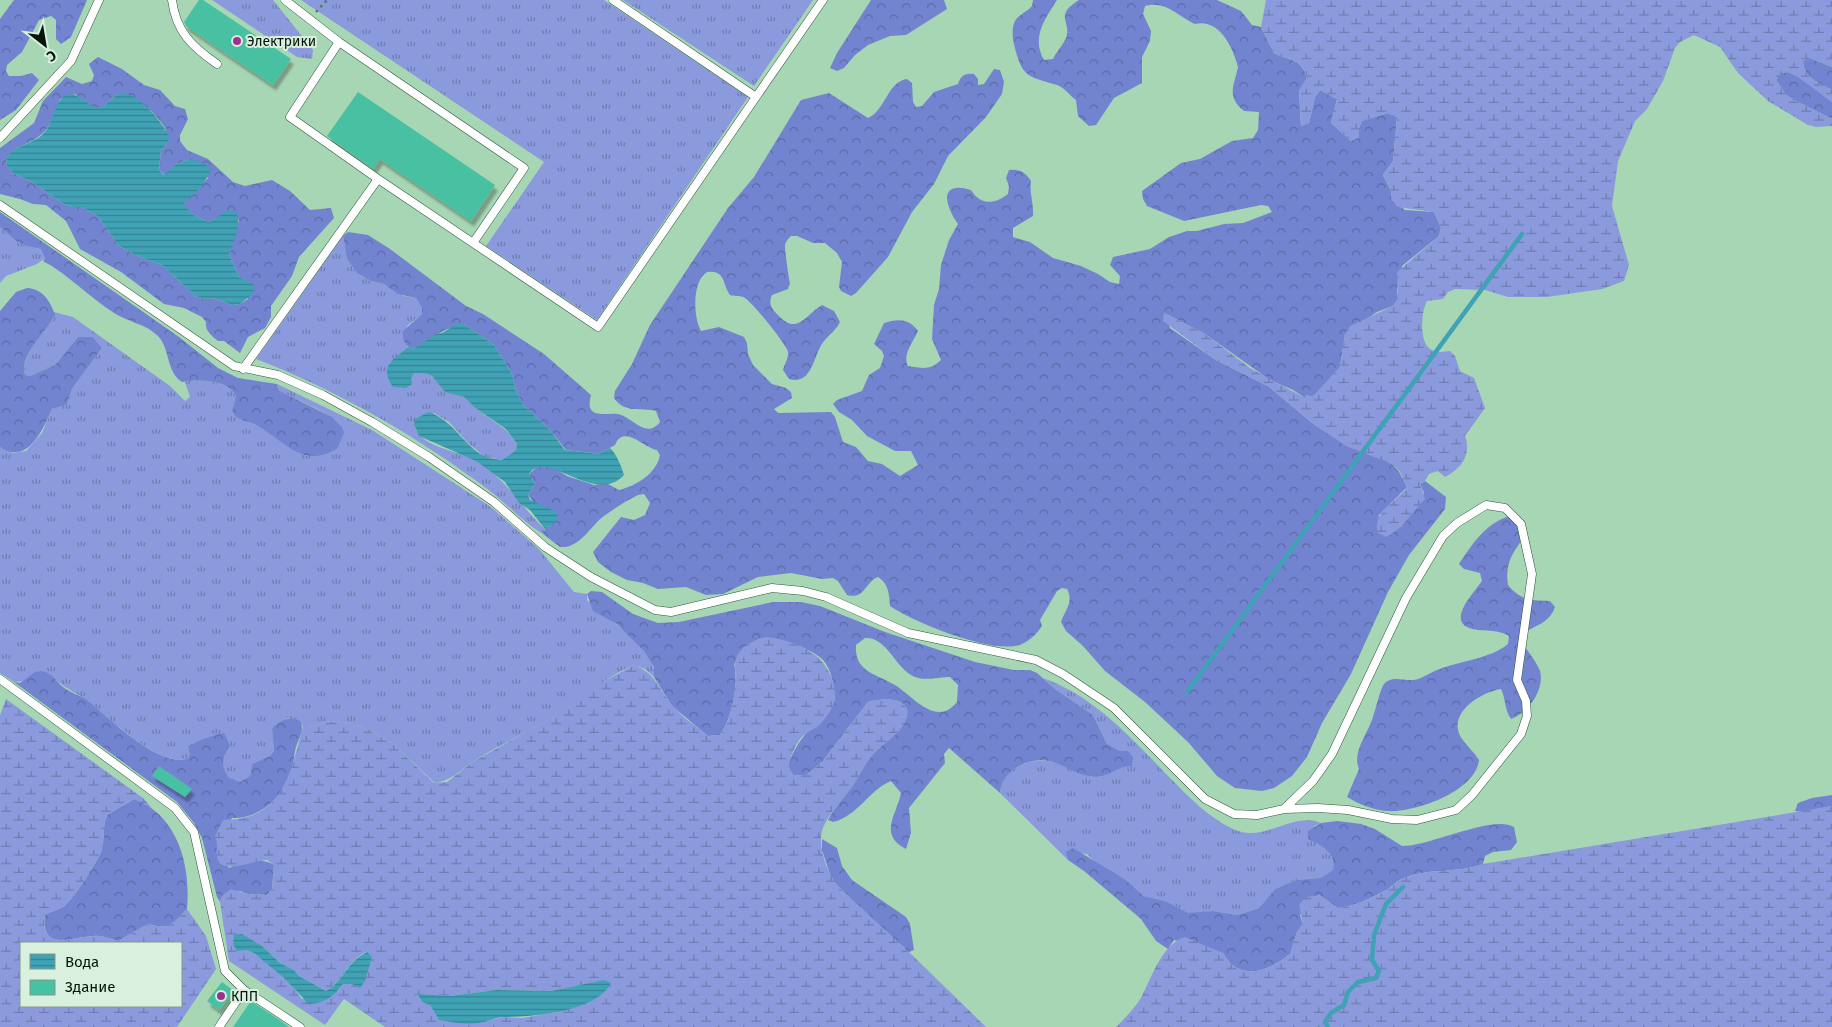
<svg xmlns="http://www.w3.org/2000/svg" width="1832" height="1027" viewBox="0 0 1832 1027" font-family="'Fira Sans',sans-serif">
  <style>
    .grass { fill: url(#grass-tufts) }
    .forest { fill: url(#forest-crowns); fill-rule: evenodd }
    .wetland { fill: url(#wetland-marsh); fill-rule: evenodd }
    .water { fill: url(#water-rules) }
    .lines { fill: none; stroke-linecap: round; stroke-linejoin: round }
    .stream { stroke: #40a2b5; stroke-width: 4.5 }
    .building { fill: #46c1a2; filter: url(#shadow) }
    .service-casing { stroke: #2c573a; stroke-width: 9 }
    .path { stroke: #577760; stroke-width: 2.5; stroke-dasharray: 2.5 4; stroke-linecap: butt }
    .service { stroke: #fff; stroke-width: 8 }
    .poi-dot { fill: #9e3090; stroke: #d9f0df; stroke-width: 2 }
    .labels { text-anchor: middle; stroke-width: 4; stroke-linejoin: round; paint-order: stroke }
    .poi-label { font-size: 14px; fill: #04150a; stroke: #d9f0df; text-anchor: start }
  </style>
  <defs>
    <pattern id="grass-tufts" width="24" height="20" patternUnits="userSpaceOnUse" patternTransform="scale(1.25)"><rect width="24" height="20" fill="#8a9adc"/><path d="M3 7l-1-3M5 7V3M7 7l1-3M15 17l-1-3M17 17v-4M19 17l1-3" fill="none" stroke="#6f7cb1"/></pattern>
    <pattern id="forest-crowns" width="20" height="18" patternUnits="userSpaceOnUse" patternTransform="scale(1.25)"><rect width="20" height="18" fill="#7283d0"/><path d="M2 6a3 3 0 1 1 6 0M12 15a3 3 0 1 1 6 0" fill="none" stroke="#5b6aa7"/></pattern>
    <pattern id="wetland-marsh" width="20" height="14" patternUnits="userSpaceOnUse" patternTransform="scale(1.25)"><rect width="20" height="14" fill="#8a9adc"/><path d="M1 5h8M5 5V1M11 12h8M15 12V8" fill="none" stroke="#6f7cb1"/></pattern>
    <pattern id="water-rules" width="6" height="5" patternUnits="userSpaceOnUse" patternTransform="scale(1.25)"><rect width="6" height="5" fill="#40a2b5"/><path d="M0 2.5h6" fill="none" stroke="#338391"/></pattern>
    <filter id="shadow"><feDropShadow dx="3" dy="5.5" stdDeviation="1" flood-color="#0004"/></filter>
  </defs>
  <rect width="100%" height="100%" fill="#a7d6b4"/>
  <path class="grass" d="M 212,0 L 273,0 L 313,50 L 312,59 L 297,57 Z
    M 301,0 L 604,0 L 748,97 L 597,320 L 486,246 L 544,162 Z
    M 623,0 L 813,0 L 754,86 Z
    M 0,227 L 16,241 L 26,246 L 41,249 L 45,258 L 37,264 L 6,276 L 0,283 Z
    M 343,236 L 347,259 L 357,273 L 371,281 L 384,284 L 404,296 L 416,298 L 422,308 L 422,314 L 407,326 L 405,343 L 408,347 L 389,364 L 411,379 L 414,373 L 428,374 L 458,395 L 464,397 L 474,407 L 506,430 L 517,444 L 516,450 L 502,460 L 485,457 L 468,443 L 449,422 L 434,413 L 414,425 C 419,446 453,450 471,458 C 503,474 519,505 545,529 L 543,534 C 523,522 508,505 490,491 C 420,438 337,390 256,359 Z
    M 54,312 L 73,317 L 170,386 L 185,401 L 190,397 L 185,382 C 201,378 226,381 236,395 L 232,412 C 239,423 249,420 258,426 C 287,443 302,469 337,449 L 342,427 C 327,410 298,401 278,390 L 277,384 L 372,430 L 491,507 L 539,549 L 574,592 L 587,594 L 587,600 C 602,614 661,653 654,677 L 645,669 L 634,665 C 607,676 587,695 563,711 C 536,728 507,741 480,757 C 465,766 452,781 435,783 L 392,743 L 360,726 L 336,721 L 325,722 L 302,730 L 303,726 L 288,718 L 272,728 L 274,751 L 270,756 L 252,764 L 250,776 L 240,782 L 227,777 C 220,764 223,757 230,744 C 216,742 200,737 188,746 L 190,757 C 164,773 107,715 86,700 C 75,692 64,688 54,678 L 14,682 L 0,673 L 0,447 L 13,453 L 26,451 L 42,433 L 52,409 L 67,405 L 72,389 L 102,348 L 93,337 L 78,337 L 55,365 L 30,376 L 25,375 C 20,358 43,332 53,319 Z
    M 1043,678 C 1096,697 1133,740 1171,779 C 1190,798 1208,817 1233,829 C 1263,844 1292,811 1321,823 L 1314,826 L 1316,843 C 1328,849 1335,856 1333,870 L 1320,878 L 1296,880 L 1275,889 L 1259,908 L 1244,913 L 1237,915 L 1213,911 L 1188,914 L 1175,906 L 1144,896 L 1126,880 L 1098,865 L 1087,854 L 1067,852 L 1068,860 L 1000,793 C 1002,767 1031,757 1054,762 C 1068,765 1082,778 1098,777 C 1107,776 1115,770 1123,765 L 1128,751 L 1120,751 L 1107,744 L 1093,715 L 1055,689 Z"/>
  <path class="forest" d="M 14,0 L 87,0 L 71,37 L 61,44 L 56,39 L 56,20 L 51,16 L 39,20 L 22,52 L 7,65 L 6,71 L 9,76 L 21,76 L 32,73 L 39,80 L 16,110 L 0,120 L 0,19 Z
    M 871,0 L 944,0 L 947,9 L 906,35 L 890,36 L 868,45 L 855,55 L 844,68 L 837,71 L 830,68 L 837,53 Z
    M 1033,0 L 1057,0 C 1045,19 1031,37 1044,60 L 1053,59 C 1056,52 1063,45 1066,38 C 1072,21 1053,16 1079,0 L 1217,0 L 1241,11 L 1252,25 L 1261,27 L 1274,53 C 1289,61 1302,58 1307,78 L 1299,91 L 1301,126 L 1309,123 L 1315,97 L 1320,90 L 1337,99 L 1331,123 L 1351,141 L 1359,137 L 1359,128 L 1362,121 L 1388,113 L 1397,117 L 1393,161 L 1383,175 L 1391,191 L 1392,200 L 1405,210 L 1434,212 L 1441,228 L 1439,236 L 1402,266 L 1397,290 L 1398,299 L 1393,306 L 1377,312 L 1345,334 L 1340,367 L 1319,391 L 1313,396 L 1305,398 L 1293,390 L 1270,380 L 1205,334 L 1164,313 L 1170,328 L 1216,360 L 1268,386 L 1316,426 L 1392,464 L 1398,470 L 1407,487 L 1378,516 L 1401,527 L 1424,493 L 1420,484 L 1425,481 L 1446,497 L 1445,509 L 1409,555 L 1388,592 L 1351,674 L 1322,723 L 1307,757 L 1292,776 L 1274,788 L 1262,791 L 1235,788 L 1217,776 L 1188,742 L 1145,702 L 1105,671 L 1083,646 L 1066,631 L 1061,622 C 1065,610 1074,602 1067,589 L 1062,588 L 1057,591 L 1040,620 L 1042,626 C 1036,635 1027,644 1015,646 C 986,651 915,623 890,606 C 889,594 889,584 878,577 C 865,582 865,600 847,595 L 838,581 L 833,578 L 822,579 L 791,573 L 758,577 L 723,594 L 706,595 L 686,587 L 658,589 L 643,583 L 627,580 L 611,572 L 598,562 L 593,552 L 621,517 L 634,520 L 645,515 L 650,503 L 644,494 L 638,495 C 626,501 615,508 604,516 C 590,526 580,549 560,547 L 543,534 L 545,529 L 550,526 L 555,511 L 534,503 L 528,495 L 535,484 L 529,474 L 538,466 L 551,466 L 567,476 L 594,485 L 608,484 L 619,490 C 636,486 657,473 660,455 L 657,450 C 646,449 623,423 615,445 L 599,454 L 566,450 L 549,429 L 524,406 L 516,391 L 512,374 L 494,345 L 464,324 C 444,327 430,340 413,349 C 405,346 402,340 403,331 L 422,314 L 422,308 L 416,298 L 398,294 L 384,284 L 371,281 L 357,273 L 347,259 L 343,236 L 348,232 L 368,235 L 390,249 L 466,306 L 483,314 L 544,354 L 591,395 C 584,421 605,412 618,414 C 633,417 646,440 660,422 L 656,411 C 640,407 625,414 614,398 L 615,391 L 632,364 L 650,325 L 728,208 L 754,177 L 801,100 L 829,93 L 868,118 C 886,110 887,82 907,79 L 912,83 L 913,102 L 916,107 L 922,106 L 934,92 L 958,84 C 961,75 965,73 974,74 L 978,79 L 978,85 L 984,84 L 994,69 L 1000,70 L 1004,82 L 1002,94 L 986,117 L 948,156 L 934,184 L 912,212 L 888,257 L 856,293 L 851,296 L 841,291 L 839,287 L 842,262 L 837,253 L 825,243 L 813,243 L 797,236 L 791,236 C 788,239 785,242 785,247 C 785,251 789,280 790,283 L 788,289 L 772,295 C 769,302 770,307 776,313 C 797,337 804,316 822,305 L 834,311 L 840,322 C 836,330 831,333 825,340 C 813,352 814,386 789,379 L 783,370 C 784,365 789,357 788,352 C 788,346 752,302 745,298 C 741,295 735,297 730,295 C 722,284 726,270 707,272 C 692,281 693,317 701,331 L 719,327 L 744,337 L 747,343 L 748,354 L 753,365 L 772,384 L 786,388 L 791,392 L 792,398 L 774,409 L 778,413 L 831,412 L 835,417 L 843,442 L 856,447 L 868,461 L 882,464 L 900,476 L 918,465 L 911,451 L 895,451 L 867,436 L 852,420 L 839,412 L 833,404 L 837,400 L 862,391 L 869,375 L 880,368 L 884,356 L 882,351 L 874,344 L 884,323 C 898,318 910,319 918,331 C 913,343 902,354 908,366 C 922,368 930,371 941,360 L 932,339 L 934,305 L 939,289 L 941,265 L 949,240 L 958,224 C 945,206 938,180 971,190 C 980,205 994,205 1008,194 L 1009,186 L 1006,178 L 1009,170 C 1020,169 1025,172 1031,181 C 1029,193 1034,204 1033,216 L 1013,228 L 1013,237 L 1030,242 L 1053,258 L 1081,266 L 1098,274 L 1110,282 L 1119,284 L 1120,276 L 1110,265 L 1113,257 L 1150,249 L 1169,237 L 1187,231 L 1197,231 L 1224,224 L 1243,223 L 1272,212 L 1268,206 L 1261,205 L 1184,221 L 1147,206 L 1143,199 L 1142,191 L 1181,163 L 1200,159 L 1232,141 L 1253,138 L 1258,130 L 1259,112 L 1244,111 C 1226,96 1234,86 1238,67 C 1233,47 1219,18 1195,24 C 1178,16 1165,0 1145,6 L 1143,14 L 1151,31 L 1150,41 L 1142,57 L 1142,83 L 1114,98 L 1096,125 L 1089,126 L 1078,116 L 1076,100 C 1070,96 1064,87 1057,85 C 1026,76 1022,77 1014,44 C 1012,38 1012,26 1015,21 C 1018,15 1027,12 1032,6 Z
    M 98,57 L 122,69 L 144,85 L 160,90 L 175,106 L 185,109 L 188,119 L 180,135 L 180,141 L 187,150 L 208,159 L 233,182 L 245,186 L 272,180 L 290,191 L 310,210 L 331,208 L 334,218 L 299,257 L 292,276 L 271,306 L 271,317 L 265,328 L 248,337 L 240,353 L 224,341 L 218,341 C 211,335 205,331 206,322 L 202,317 L 184,308 L 164,304 L 121,272 L 80,249 L 66,221 L 46,205 L 33,204 L 20,199 L 0,194 L 0,148 L 34,123 L 43,101 L 66,77 L 82,84 L 92,81 L 94,75 L 89,64 ZM 119,93 C 139,98 154,111 165,128 C 167,131 166,139 167,144 L 161,150 L 159,170 L 165,175 L 176,164 L 190,159 L 208,178 L 182,204 L 195,216 L 209,222 L 216,218 L 239,220 L 229,255 L 239,277 L 245,281 L 248,299 L 240,304 L 232,305 L 214,298 L 205,299 L 195,296 L 162,265 L 135,255 L 118,245 L 98,216 L 81,207 L 72,207 L 64,204 L 32,182 L 13,173 L 7,166 L 6,158 C 16,145 31,144 42,134 C 51,127 56,109 60,99 L 75,94 L 93,108 L 101,108 Z
    M 1810,58 L 1832,67 L 1832,90 C 1818,82 1803,78 1803,60 Z
    M 1788,72 L 1801,78 L 1832,102 L 1832,119 L 1794,100 L 1786,95 L 1776,80 L 1780,73 Z
    M 0,212 L 179,337 L 218,368 L 238,378 L 277,384 L 278,390 L 332,417 L 342,427 L 344,433 L 337,449 C 303,469 286,443 258,426 C 249,420 239,423 232,412 L 236,395 C 225,379 199,379 182,382 C 165,370 171,350 158,336 C 146,324 128,322 114,313 C 89,297 69,275 43,261 L 45,258 L 41,249 L 26,246 L 16,241 L 0,227 Z
    M 27,288 C 42,288 51,302 55,315 C 47,331 19,355 25,375 L 30,376 L 55,365 L 78,337 L 93,337 L 102,348 L 72,389 L 67,405 L 52,409 C 43,430 27,466 0,447 L 0,311 L 16,292 Z
    M 1510,516 L 1520,530 L 1523,539 C 1511,554 1505,566 1508,585 C 1521,601 1531,600 1550,601 L 1555,607 C 1550,622 1537,625 1525,632 L 1522,640 C 1526,651 1536,660 1540,671 C 1545,690 1528,713 1511,719 C 1504,709 1506,699 1501,689 C 1481,692 1445,714 1462,739 C 1467,746 1474,752 1479,760 C 1476,791 1415,813 1387,811 C 1374,810 1358,804 1347,797 L 1359,769 C 1353,755 1363,740 1369,727 C 1375,716 1379,691 1384,684 C 1392,675 1403,681 1413,680 C 1422,679 1429,673 1437,670 C 1459,661 1490,659 1508,644 L 1509,636 C 1499,630 1490,631 1478,630 C 1442,626 1472,595 1482,581 L 1480,573 L 1464,569 L 1459,564 C 1472,544 1487,522 1510,516 Z
    M 591,591 L 602,592 L 633,614 L 658,623 L 679,622 L 773,602 L 801,602 L 820,606 L 885,632 L 975,662 L 1014,670 L 1030,670 L 1037,673 L 1055,689 L 1093,715 L 1107,744 L 1120,751 L 1128,751 L 1133,757 L 1132,766 C 1118,765 1110,777 1096,777 C 1082,777 1069,768 1056,763 C 1034,754 1002,768 1000,793 L 949,748 L 944,754 L 945,763 L 909,808 L 911,833 L 906,849 C 877,835 898,812 901,793 L 891,781 C 869,790 858,816 833,822 L 828,820 C 835,806 845,797 853,785 C 861,773 866,760 877,750 C 886,741 898,735 904,723 C 918,697 884,697 868,702 L 822,762 L 805,776 L 793,775 L 788,766 C 796,739 818,721 835,699 C 834,686 832,670 823,660 C 813,649 768,631 755,641 C 747,647 741,657 734,664 C 739,683 732,719 720,735 L 708,736 L 672,706 L 654,677 L 654,667 L 644,651 L 617,624 L 593,611 L 587,594 ZM 865,638 C 888,637 895,669 915,677 C 926,681 939,677 950,677 L 958,685 L 957,702 C 936,728 913,696 895,685 C 877,674 854,672 856,645 Z
    M 42,671 C 52,673 56,681 63,687 C 70,693 80,695 87,700 C 107,716 164,773 190,757 L 188,746 C 193,742 217,734 224,733 L 230,745 C 223,757 220,764 228,777 L 240,782 L 250,776 L 252,764 L 270,756 L 274,751 L 272,728 C 280,721 290,715 300,721 C 305,731 299,737 296,747 C 294,754 294,762 292,770 C 283,796 261,819 232,818 C 218,844 212,842 229,868 C 241,862 262,857 274,865 L 272,889 L 267,895 L 248,894 L 240,891 L 223,895 L 220,902 L 217,897 L 202,838 L 194,823 L 177,802 L 14,682 L 20,683 L 35,672 Z
    M 1832,795 L 1832,806 L 1801,812 L 1795,811 L 1798,803 L 1812,798 Z
    M 134,799 C 178,815 191,866 187,909 C 173,924 170,930 148,924 L 118,941 C 110,939 101,935 94,936 C 74,936 40,954 45,915 C 51,911 57,910 63,907 C 71,903 100,858 102,849 C 105,838 102,827 107,815 Z
    M 1337,821 L 1361,824 L 1375,829 L 1402,846 C 1431,846 1493,814 1514,827 L 1517,842 L 1511,850 L 1493,852 L 1485,856 L 1483,864 C 1456,874 1425,867 1400,880 C 1396,882 1392,886 1388,889 C 1372,898 1355,906 1338,908 L 1319,895 L 1300,915 L 1303,924 L 1297,932 L 1290,954 C 1269,971 1239,983 1223,953 L 1174,940 L 1168,949 L 1156,941 L 1141,919 L 1084,871 L 1068,860 L 1066,852 L 1073,848 L 1126,880 L 1144,896 L 1167,902 L 1188,913 L 1213,911 L 1237,915 L 1244,913 L 1259,908 L 1275,889 L 1296,880 L 1320,878 L 1333,870 C 1336,852 1322,846 1308,839 L 1308,831 L 1321,823 Z
    M 822,839 L 837,848 L 842,866 L 852,880 L 906,917 L 910,924 L 914,950 L 909,952 L 865,913 L 832,880 L 822,850 Z"/>
  <path class="wetland" d="M 1266,0 L 1832,0 L 1832,67 L 1810,58 L 1803,61 C 1803,78 1819,82 1832,90 L 1832,102 L 1795,75 L 1788,72 L 1781,73 L 1776,80 L 1786,94 L 1794,100 L 1832,119 L 1832,126 L 1816,127 L 1808,125 L 1768,101 L 1738,73 L 1720,47 L 1694,35 L 1680,42 L 1675,48 L 1663,81 L 1647,109 L 1635,121 L 1618,161 L 1612,206 L 1629,265 L 1624,281 L 1602,289 L 1547,297 L 1508,297 L 1485,290 L 1455,289 L 1448,292 L 1443,299 L 1427,301 C 1421,311 1419,342 1430,349 C 1436,353 1443,352 1450,351 L 1455,356 L 1460,371 L 1474,378 L 1485,408 L 1465,436 C 1472,455 1461,469 1445,477 L 1438,471 L 1429,474 L 1425,481 L 1420,484 L 1425,499 C 1412,512 1403,529 1386,537 L 1378,533 C 1371,512 1396,503 1407,487 L 1399,470 L 1392,464 L 1346,446 L 1316,426 L 1268,386 L 1216,360 L 1163,321 L 1164,313 L 1205,334 L 1250,368 L 1305,398 L 1306,395 L 1313,396 L 1340,367 L 1345,334 L 1350,326 L 1393,306 L 1398,299 L 1397,272 L 1439,236 L 1441,228 L 1434,212 L 1397,207 L 1392,200 L 1391,191 L 1383,175 L 1393,161 L 1397,117 L 1388,113 L 1362,121 L 1359,128 L 1359,137 L 1351,141 L 1331,123 L 1337,99 L 1320,90 L 1315,97 L 1309,123 L 1301,126 L 1299,90 L 1307,78 C 1303,58 1289,61 1274,53 L 1261,27 Z
    M 767,637 C 798,642 827,653 834,686 C 834,691 836,697 835,701 C 832,709 824,722 817,727 C 812,730 805,733 801,738 C 795,745 791,756 788,766 L 793,775 L 805,776 L 822,762 L 868,702 C 883,697 917,696 905,723 C 898,736 884,742 875,752 C 865,763 860,776 852,787 C 842,800 829,813 823,828 C 816,846 828,875 840,888 L 909,952 L 986,1027 L 385,1027 L 344,999 L 325,1025 L 229,961 L 220,902 L 223,895 L 231,889 L 248,894 L 267,895 L 272,889 L 274,865 L 267,860 C 254,861 223,874 218,860 C 215,852 219,844 215,836 L 223,820 C 229,819 236,820 242,818 C 284,811 293,764 302,730 L 325,722 L 336,721 L 360,726 L 392,743 L 434,783 L 447,782 L 474,761 L 555,716 L 592,688 L 634,665 C 656,673 659,690 673,706 C 682,718 697,726 708,736 L 720,735 C 731,721 735,696 736,678 C 737,673 734,668 735,663 C 737,647 754,640 767,637 ZM 262,946 L 280,963 L 294,970 L 299,976 L 326,991 C 345,979 345,963 366,952 L 372,957 L 369,965 L 352,984 L 343,984 L 338,991 L 302,999 C 289,980 267,960 247,950 ZM 596,982 L 599,995 L 558,1012 L 522,1018 L 503,1017 L 477,1023 L 439,1020 L 430,1005 L 422,1002 L 417,995 L 449,996 L 496,990 L 551,991 Z
    M 6,699 L 143,798 L 152,808 L 134,799 L 107,815 C 102,827 105,838 102,849 C 100,858 71,903 63,907 C 57,910 51,911 45,915 C 39,953 75,936 94,936 C 102,935 110,939 118,941 L 148,924 C 168,930 175,923 187,909 L 206,936 L 216,969 L 177,1027 L 0,1027 L 0,715 ZM 21,943 L 181,943 L 181,1006 L 21,1006 Z
    M 1832,806 L 1832,1027 L 1116,1027 C 1125,1018 1136,1007 1142,996 C 1152,977 1162,944 1185,937 L 1223,953 C 1239,983 1269,971 1290,954 L 1297,932 L 1303,924 L 1299,905 L 1306,897 L 1319,895 L 1338,908 C 1356,906 1376,897 1391,887 C 1394,885 1397,881 1400,880 C 1425,867 1456,874 1483,864 Z"/>
  <path class="water" d="M 119,93 C 138,92 161,120 169,136 L 167,144 L 161,150 L 159,170 L 164,175 L 176,164 L 190,159 L 205,164 L 211,170 L 202,186 L 183,204 L 195,216 L 209,222 L 229,210 L 236,212 C 242,227 233,241 229,255 L 239,277 L 253,284 L 254,293 L 240,304 L 232,305 L 214,298 L 205,299 L 195,296 L 162,265 L 135,255 L 118,245 L 98,216 L 81,207 L 72,207 L 64,204 L 32,182 L 13,173 L 7,166 L 6,158 C 16,144 35,144 45,132 C 54,122 55,95 70,94 C 80,94 88,107 101,108 Z
    M 458,323 L 464,324 L 494,345 L 512,374 L 516,391 L 524,406 L 549,429 L 565,450 L 599,454 L 610,448 C 617,455 621,465 624,475 C 594,507 546,447 529,474 L 535,484 L 528,495 L 530,500 L 555,511 L 558,516 L 556,522 L 545,529 L 530,510 L 519,503 L 505,482 L 476,461 L 419,436 L 414,425 L 415,419 L 429,412 C 455,421 465,449 487,457 C 491,459 497,459 502,460 L 516,450 L 517,444 L 506,429 L 474,407 L 464,397 L 445,392 L 433,377 L 428,374 L 414,373 L 411,379 L 412,384 L 406,388 L 393,387 C 378,365 394,360 408,347 L 413,349 L 436,334 L 442,333 Z
    M 242,934 L 262,946 L 280,963 L 294,970 L 299,976 L 326,991 C 345,980 345,963 367,952 L 372,957 L 365,981 L 360,988 L 352,984 L 343,984 C 334,997 324,1003 309,1004 L 283,977 L 255,954 L 247,950 L 237,951 L 233,944 L 234,935 Z
    M 604,980 L 611,983 C 596,1012 533,1017 504,1017 C 495,1017 487,1022 478,1023 C 465,1025 452,1022 439,1020 L 430,1005 L 422,1002 L 417,994 L 449,996 L 496,990 L 551,991 Z"/>
  <g class="lines">
    <path class="stream" d="M 1187,692 L 1522,234
      M 1328,1027 L 1325,1022 L 1331,1013 L 1344,1005 L 1348,992 L 1358,982 L 1376,978 L 1379,971 L 1372,960 L 1374,935 L 1386,904 L 1403,887"/>
  </g>
  <path class="building" d="M 199,0 L 203,0 L 291,59 L 273,85 L 186,26 L 184,22 Z
    M 358,92 L 495,185 L 471,221 L 380,159 L 373,169 L 327,136 Z
    M 159,766 L 192,789 L 185,797 L 152,776 Z
    M 222,982 L 234,991 L 219,1010 L 207,1001 Z
    M 251,1001 L 281,1021 L 289,1027 L 233,1027 Z"/>
  <g class="lines">
    <defs>
      <path id="service" d="M 172,0 C 176,31 191,46 217,64
        M 285,0 L 339,42 L 290,117 L 378,179 L 598,327 L 756,97
        M 613,0 L 756,97 L 823,0
        M 339,42 L 524,168 L 473,243
        M 0,138 L 71,61 L 99,0
        M 0,205 L 234,366 L 278,375 L 323,395 L 372,422 L 429,457 L 494,502 L 545,547 L 591,577 L 655,610 L 671,612 L 772,588 L 803,591 L 826,597 L 908,633 L 1036,660 L 1063,674 L 1114,708 L 1205,799 L 1234,814 L 1257,815 L 1284,809 L 1318,808 L 1348,810 L 1392,819 L 1417,820 L 1456,810 L 1472,795 L 1521,734 L 1527,716 L 1526,701 L 1517,680 L 1532,574 L 1521,524 L 1505,508 L 1486,505 L 1457,523 L 1443,536 L 1406,598 L 1332,754 L 1313,781 L 1284,809
        M 243,369 L 378,179
        M 0,679 L 175,808 L 194,832 L 225,971 L 244,990 L 300,1027
        M 219,1027 L 244,990"/>
    </defs>
    <use href="#service" class="service-casing"/>
    <path class="path" d="M 316,12 L 327,0"/>
    <use href="#service" class="service"/>
  </g>
  <g class="poi-dot">
    <circle cx="237" cy="41" r="5"/>
    <circle cx="221" cy="996" r="5"/>
  </g>
  <g class="labels">
    <g class="poi-label">
      <text x="247" y="46">Электрики</text>
      <text x="231" y="1001">КПП</text>
    </g>
  </g>
  <rect x="20" y="942" width="162" height="65" fill="#d9f0df" stroke="#84988a"/>
  <rect x="30" y="954" width="25" height="15" fill="url(#water-rules)" stroke="#84988a"/>
  <text x="65" y="967" font-size="15" fill="#04150a">Вода</text>
  <rect x="30" y="980" width="25" height="15" fill="#46c1a2" stroke="#84988a"/>
  <text x="65" y="992" font-size="15" fill="#04150a">Здание</text>
  <g transform="translate(45 45) rotate(149)" stroke="#d9f0df" stroke-width="4" paint-order="stroke">
  <path d="M0-4L9 19L0 12L-9 19Z" fill="#04150a"/>
  <text y="-8" font-size="14" font-weight="bold" text-anchor="middle" fill="#04150a">С</text>
  </g>
</svg>
